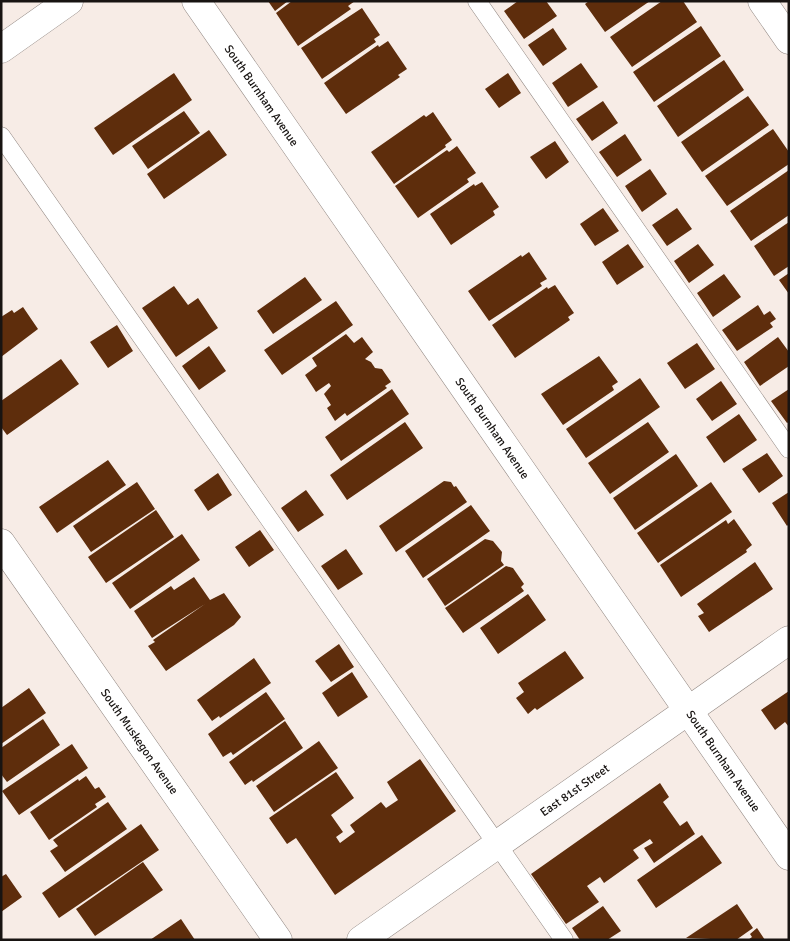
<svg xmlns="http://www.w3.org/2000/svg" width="790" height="941" viewBox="0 0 790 941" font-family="Signika,sans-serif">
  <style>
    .building { fill: #5e2d0c }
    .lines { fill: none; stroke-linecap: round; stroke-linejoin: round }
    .lane-casing { stroke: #918782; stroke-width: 19 }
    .street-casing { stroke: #918782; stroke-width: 29 }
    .lane { stroke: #fff; stroke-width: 18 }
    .street { stroke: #fff; stroke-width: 28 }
    .labels { text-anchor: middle; stroke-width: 5; stroke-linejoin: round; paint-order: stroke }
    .street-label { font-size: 12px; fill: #181412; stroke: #fff }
  </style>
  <rect width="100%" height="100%" fill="#f7ece6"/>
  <path class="building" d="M 268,1 L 288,1 L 275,11 Z
    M 292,1 L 355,1 L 348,6 L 351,9 L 298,46 L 276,13 Z
    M 518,1 L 546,1 L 557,16 L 524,39 L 504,11 Z
    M 589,1 L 650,1 L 605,32 L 585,4 Z
    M 662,1 L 683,1 L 697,22 L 632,67 L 610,37 Z
    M 362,8 L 380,35 L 374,39 L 376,42 L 322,79 L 301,48 Z
    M 701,26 L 721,56 L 654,102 L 633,72 Z
    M 553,28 L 567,49 L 543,66 L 528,45 Z
    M 388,41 L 407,69 L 398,75 L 400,77 L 346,114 L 324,83 L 378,45 L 379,47 Z
    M 724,60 L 744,90 L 678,137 L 657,106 Z
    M 581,63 L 598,87 L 568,107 L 552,83 Z
    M 174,73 L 192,100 L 113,155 L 94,128 Z
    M 508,73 L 521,93 L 499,108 L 485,89 Z
    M 748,96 L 769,125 L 702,172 L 681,142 Z
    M 603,101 L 618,123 L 592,141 L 576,119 Z
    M 184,111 L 200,133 L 148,169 L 132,146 Z
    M 433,112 L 452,140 L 445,145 L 446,147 L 394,184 L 371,152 L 424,115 L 426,117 Z
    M 773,129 L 789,152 L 789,164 L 727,206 L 705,176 Z
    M 209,130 L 227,155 L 164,199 L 147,174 Z
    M 625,134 L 642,160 L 617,177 L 599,152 Z
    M 555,141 L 569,162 L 546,179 L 530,157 Z
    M 457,146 L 476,173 L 467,179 L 469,182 L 418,218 L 395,186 L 447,150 L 449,152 Z
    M 650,169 L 667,194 L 642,212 L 625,186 Z
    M 789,170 L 789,215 L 751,241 L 730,211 Z
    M 482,182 L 499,207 L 493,211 L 495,215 L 451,245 L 430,214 L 474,184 L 475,186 Z
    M 603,208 L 619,231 L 595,246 L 580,224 Z
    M 677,208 L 692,229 L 667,246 L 652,225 Z
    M 789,222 L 789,266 L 774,276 L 754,246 Z
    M 628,244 L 644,267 L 617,285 L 602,262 Z
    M 698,244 L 714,265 L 689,283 L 674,261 Z
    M 529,252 L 547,279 L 540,283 L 542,286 L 489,321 L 468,291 L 521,255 L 522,257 Z
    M 789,273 L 789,294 L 779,280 Z
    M 724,274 L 741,297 L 713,317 L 697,293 Z
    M 305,277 L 322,300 L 273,334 L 257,311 Z
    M 555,285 L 574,313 L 568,317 L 570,320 L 515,358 L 492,325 L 547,287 L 548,289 Z
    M 174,286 L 188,305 L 198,298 L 218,328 L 176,357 L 142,308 Z
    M 336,301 L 353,325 L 282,375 L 264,350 Z
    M 758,305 L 764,315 L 770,311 L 776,319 L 770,323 L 773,327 L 737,351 L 722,330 Z
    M 23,307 L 38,329 L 1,357 L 1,317 L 12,310 L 14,313 Z
    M 117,325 L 133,351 L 108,368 L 90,342 Z
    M 346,334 L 354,343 L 362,337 L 373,352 L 365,359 L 371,362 L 375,368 L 382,369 L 391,382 L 385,386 L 387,388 L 347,416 L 345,413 L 335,421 L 327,408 L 331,405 L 324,394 L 331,386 L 329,383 L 316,392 L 305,375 L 317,366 L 312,358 Z
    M 778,337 L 789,352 L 789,366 L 760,386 L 744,362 Z
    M 697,343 L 715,369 L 685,389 L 667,363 Z
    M 209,346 L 226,371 L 199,390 L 182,366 Z
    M 599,356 L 618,382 L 612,386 L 614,390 L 563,425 L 541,394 Z
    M 61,359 L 79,384 L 7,435 L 1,427 L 1,401 Z
    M 640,378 L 660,407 L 586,458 L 566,429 Z
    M 721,381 L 737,404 L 712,421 L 696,399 Z
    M 392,389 L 409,414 L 341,461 L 325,437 Z
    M 789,389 L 789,422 L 787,423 L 771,401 Z
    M 739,414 L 757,440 L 724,463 L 706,437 Z
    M 405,422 L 423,448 L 347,500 L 330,475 Z
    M 648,422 L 669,452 L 610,494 L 588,463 Z
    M 767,453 L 783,476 L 759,493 L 742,469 Z
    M 676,454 L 698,486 L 635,530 L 613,498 Z
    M 108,460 L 126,485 L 57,533 L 39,507 Z
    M 218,473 L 232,495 L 208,511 L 194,490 Z
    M 444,481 L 451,482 L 454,487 L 456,486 L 467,502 L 396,552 L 379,526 Z
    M 137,482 L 155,509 L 91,552 L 73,526 Z
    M 711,482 L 732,512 L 658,563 L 637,533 Z
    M 306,490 L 324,515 L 298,532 L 281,508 Z
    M 789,492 L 789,524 L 787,526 L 772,503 Z
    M 471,505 L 490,531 L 423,578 L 405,551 Z
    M 156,510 L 174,537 L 106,583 L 88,557 Z
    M 734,519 L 752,545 L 746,550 L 747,552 L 681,597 L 660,565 L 726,520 L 728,524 Z
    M 260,530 L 274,550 L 249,567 L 235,547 Z
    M 182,534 L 200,560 L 130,609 L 112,583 Z
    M 485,539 L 493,541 L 502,552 L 501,561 L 504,565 L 445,606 L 427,579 Z
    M 346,549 L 363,574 L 338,590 L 321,566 Z
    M 755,562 L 773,589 L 709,632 L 698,616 L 704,613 L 697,604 Z
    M 506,566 L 513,568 L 524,584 L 521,587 L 524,591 L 463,633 L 445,608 Z
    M 194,577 L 210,600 L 224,593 L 241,617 L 234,625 L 166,671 L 148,646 L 155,642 L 153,640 L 205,604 L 152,638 L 134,611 L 171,586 L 174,590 Z
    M 528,594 L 546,620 L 498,654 L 480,628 Z
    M 339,644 L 354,667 L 331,682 L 315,661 Z
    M 565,651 L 584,678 L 537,710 L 535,708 L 528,714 L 516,698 L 524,692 L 518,683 Z
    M 254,658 L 271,683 L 220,718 L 219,716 L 212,721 L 197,700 Z
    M 352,672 L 368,697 L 338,717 L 322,693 Z
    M 29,688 L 46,713 L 1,744 L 1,708 Z
    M 789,691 L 789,727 L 785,722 L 775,730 L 761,710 Z
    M 266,692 L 285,719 L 233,755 L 231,752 L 223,757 L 208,734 Z
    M 43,719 L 60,745 L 7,782 L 1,774 L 1,748 Z
    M 285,721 L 303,748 L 253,782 L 252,780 L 245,785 L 229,762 Z
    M 319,741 L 338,768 L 274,812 L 256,786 Z
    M 72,744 L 88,768 L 19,815 L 2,791 Z
    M 420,759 L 456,811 L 335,895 L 296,838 L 287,844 L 269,818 L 336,772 L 354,798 L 331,815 L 343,832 L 336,837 L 340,843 L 355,832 L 350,825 L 381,802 L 386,808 L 398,800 L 387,782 Z
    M 86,776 L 95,789 L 99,787 L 106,797 L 95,804 L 97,807 L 49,840 L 30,812 L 78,779 L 79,781 Z
    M 660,783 L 669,797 L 663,802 L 680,826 L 687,821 L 695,834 L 654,863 L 644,848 L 653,843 L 650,839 L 633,850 L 639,858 L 604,883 L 600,877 L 587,886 L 599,902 L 566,924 L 531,874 Z
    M 108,802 L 127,829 L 65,872 L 50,851 L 58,846 L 53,840 Z
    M 141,824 L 159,850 L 59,918 L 42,893 Z
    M 702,835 L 722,863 L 656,908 L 637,880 Z
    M 143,862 L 163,890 L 95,936 L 76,909 Z
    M 6,874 L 22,897 L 1,912 L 1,877 Z
    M 737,904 L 753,928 L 736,940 L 686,938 Z
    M 603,906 L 621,931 L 607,940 L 580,940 L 572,928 Z
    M 181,919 L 195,940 L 150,940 Z
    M 757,928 L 765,940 L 748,940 L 752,937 L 750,934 Z"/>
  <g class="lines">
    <defs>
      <path id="lane" d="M 477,1 L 789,449
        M 1,136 L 564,940"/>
      <g id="street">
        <path id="s1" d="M 196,1 L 789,856"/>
        <path d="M 762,1 L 789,40"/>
        <path d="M 1,49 L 69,1"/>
        <path id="s2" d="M 1,543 L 278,940"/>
        <path id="s3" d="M 361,940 L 789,640"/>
      </g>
    </defs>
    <use href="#lane" class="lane-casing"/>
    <use href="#street" class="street-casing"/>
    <use href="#lane" class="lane"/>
    <use href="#street" class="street"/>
  </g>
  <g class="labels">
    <g class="street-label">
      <text dy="4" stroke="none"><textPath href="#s1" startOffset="115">South Burnham Avenue</textPath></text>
      <text dy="4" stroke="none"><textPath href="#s1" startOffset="520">South Burnham Avenue</textPath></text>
      <text dy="4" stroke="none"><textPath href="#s2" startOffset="242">South Muskegon Avenue</textPath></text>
      <text dy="4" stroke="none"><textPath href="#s1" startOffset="925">South Burnham Avenue</textPath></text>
      <text dy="4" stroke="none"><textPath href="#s3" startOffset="261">East 81st Street</textPath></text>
    </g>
  </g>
  <rect width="790" height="941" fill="none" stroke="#181412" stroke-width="5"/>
</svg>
